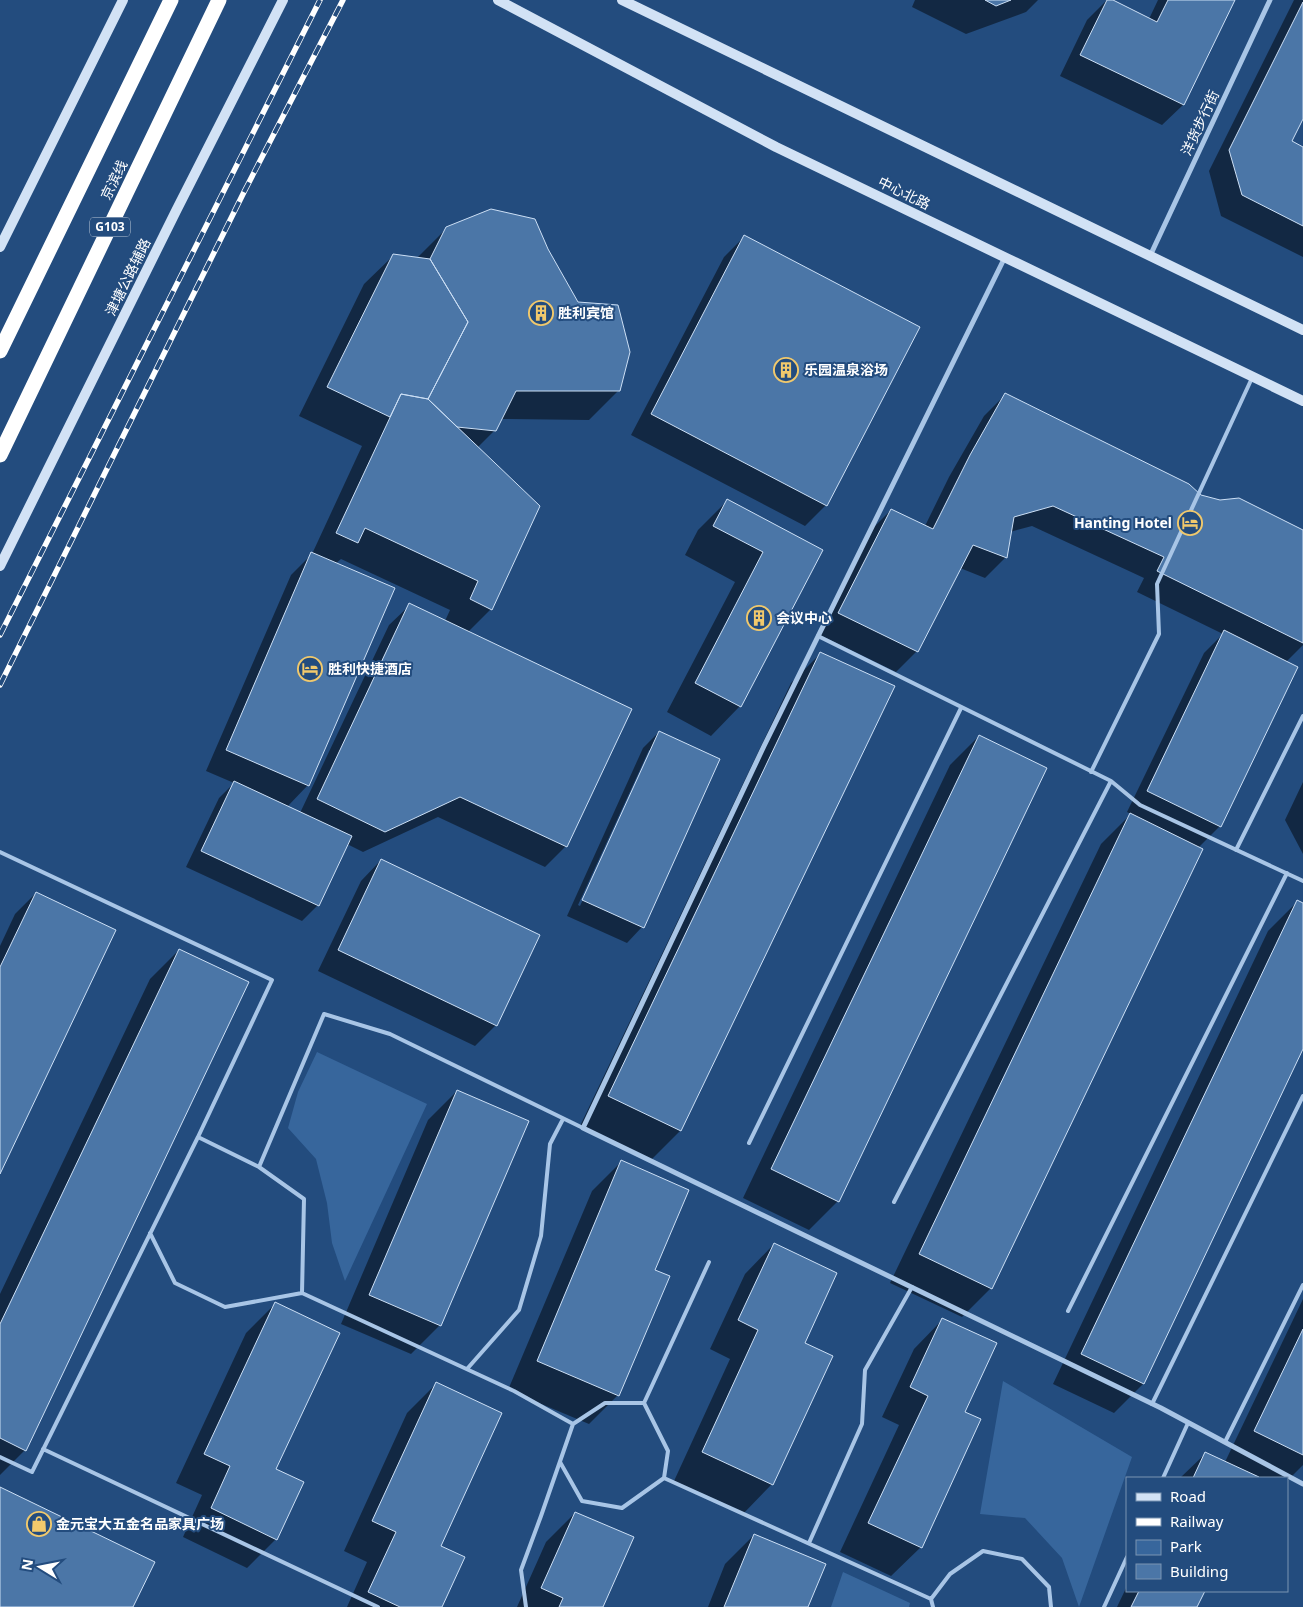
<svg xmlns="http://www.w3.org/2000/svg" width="1303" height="1607" viewBox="0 0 1303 1607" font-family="'Noto Sans','Noto Sans SC',sans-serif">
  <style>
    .green { fill: #37669c }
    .shadow { fill: #0007; fill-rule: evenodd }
    .building { fill: #4b76a7; stroke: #ccdff5 }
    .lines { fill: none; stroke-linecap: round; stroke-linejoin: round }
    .lane { stroke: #a8c5e6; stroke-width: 4 }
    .street { stroke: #a8c5e6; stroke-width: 5 }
    .secondary { stroke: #d2e2f5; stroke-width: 10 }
    .highway { stroke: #fff; stroke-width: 15 }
    .rail-casing { stroke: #fff; stroke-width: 5.5 }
    .rail { stroke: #234c7e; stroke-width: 4; stroke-dasharray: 11; stroke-linecap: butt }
    .labels { text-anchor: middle; stroke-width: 4; stroke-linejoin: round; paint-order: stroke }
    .shield { fill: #234c7e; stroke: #bdc9d8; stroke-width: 1 }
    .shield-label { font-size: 12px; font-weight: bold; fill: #fff }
    .street-label { font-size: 14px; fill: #fff; stroke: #234c7e }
    .poi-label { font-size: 14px; font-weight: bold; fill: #fff; stroke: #234c7e; text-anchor: start }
  </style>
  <rect width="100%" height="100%" fill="#234c7e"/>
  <path class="green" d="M 317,1052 L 427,1104 L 345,1281 L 332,1243 L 327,1203 L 316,1159 L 288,1128 L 298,1092 Z
    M 1003,1381 L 1132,1457 L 1079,1607 L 1062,1558 L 1025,1518 L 980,1514 Z
    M 843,1572 L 910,1603 L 909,1607 L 831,1607 Z"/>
  <path class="shadow" d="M 915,0 L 1038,0 L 1026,12 L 966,34 L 912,7 Z
    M 1107,0 L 1110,0 L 1149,19 L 1158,0 L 1234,0 L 1183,105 L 1162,125 L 1060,76 L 1087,20 Z
    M 1294,0 L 1303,0 L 1303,116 L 1290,142 L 1303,149 L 1303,257 L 1221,216 L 1209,171 Z
    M 447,228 L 547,249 L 619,390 L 589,420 L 500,419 L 495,430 L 477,448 L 491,609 L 468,632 L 566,846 L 545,867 L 438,817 L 363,852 L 347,844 L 318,905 L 302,921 L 186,867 L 219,798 L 234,783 L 206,771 L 291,575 L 312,554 L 362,446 L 299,416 L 364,284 L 394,255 L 417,258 ZM 341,559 L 450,610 L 445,621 L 410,605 L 389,625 L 300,813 L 287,807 L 308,785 L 335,564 Z
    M 745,236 L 826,505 L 805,526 L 631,435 L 724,257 Z
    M 1005,395 L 1200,496 L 1303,531 L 1303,645 L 1286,662 L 1220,826 L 1198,848 L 991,1288 L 962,1317 L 890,1283 L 1101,844 L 1131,814 L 1127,812 L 1204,653 L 1223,634 L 1137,592 L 1144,578 L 1032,526 L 1010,532 L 1006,557 L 985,578 L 960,568 L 917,651 L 896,672 L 818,634 L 870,531 L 891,510 L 925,526 L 949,477 L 984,416 Z
    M 727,501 L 822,551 L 740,706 L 711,736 L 667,712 L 735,582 L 685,555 L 698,530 Z
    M 820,654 L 893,687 L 680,1131 L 651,1160 L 580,1126 L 791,683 Z
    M 659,732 L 642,927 L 627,943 L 567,916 L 643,748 ZM 649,750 L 651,750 L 580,906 L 578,905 Z
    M 979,736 L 838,1201 L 809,1230 L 743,1198 L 950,765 Z
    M 1303,782 L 1303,854 L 1285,820 Z
    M 381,860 L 496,1025 L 475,1046 L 318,971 L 361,881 Z
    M 36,893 L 0,1171 L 0,946 L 15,914 Z
    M 1297,902 L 1303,905 L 1303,1046 L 1143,1384 L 1114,1413 L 1053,1384 L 1268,931 Z
    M 179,950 L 25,1450 L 0,1475 L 0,1294 L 150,979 Z
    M 457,1091 L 440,1325 L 411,1354 L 341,1324 L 428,1120 Z
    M 621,1162 L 654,1271 L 618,1395 L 589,1424 L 508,1390 L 592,1191 Z
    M 774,1244 L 804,1344 L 772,1484 L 743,1514 L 674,1481 L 730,1359 L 710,1349 L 745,1274 Z
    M 1303,1299 L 1303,1465 L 1287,1481 L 1287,1478 L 1262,1478 L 1258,1477 L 1258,1478 L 1180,1478 L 1206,1453 L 1225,1462 Z
    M 275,1304 L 276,1539 L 247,1568 L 183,1537 L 202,1495 L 176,1483 L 246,1333 Z
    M 943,1319 L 963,1412 L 921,1547 L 891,1576 L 840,1552 L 899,1425 L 882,1417 L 914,1349 Z
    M 436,1384 L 441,1607 L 347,1607 L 367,1562 L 344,1551 L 407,1413 Z
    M 575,1513 L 602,1607 L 517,1607 L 546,1542 Z
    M 754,1535 L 807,1607 L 708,1607 L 725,1564 Z
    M 1127,1586 L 1127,1591 L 1204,1591 L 1196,1607 L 1117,1607 Z"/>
  <path class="building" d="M 985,0 L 1011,0 L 996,6 Z
    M 1107,0 L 1113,0 L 1157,22 L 1168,0 L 1235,0 L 1184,105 L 1080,55 Z
    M 1303,2 L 1303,119 L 1292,141 L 1303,147 L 1303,226 L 1242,195 L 1229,150 Z
    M 491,209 L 535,219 L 548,249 L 578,302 L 618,305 L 630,352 L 620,391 L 516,391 L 496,431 L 457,427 L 428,399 L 468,322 L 430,259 L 446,227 Z
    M 744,235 L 920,327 L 827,506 L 651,414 Z
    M 393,254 L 430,259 L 468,322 L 428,399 L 401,394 L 390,417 L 327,387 Z
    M 1005,393 L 1189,484 L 1201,495 L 1220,500 L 1239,498 L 1303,530 L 1303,643 L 1157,571 L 1164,557 L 1053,506 L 1014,517 L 1007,558 L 973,545 L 918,652 L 838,613 L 891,509 L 933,529 L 970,455 Z
    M 401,394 L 428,399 L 540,506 L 492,610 L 470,599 L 478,581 L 365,528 L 358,543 L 336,533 Z
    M 727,499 L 823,550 L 741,707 L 695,683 L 763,552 L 713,526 Z
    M 311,552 L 395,588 L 309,786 L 226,750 Z
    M 409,603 L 632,709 L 567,847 L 460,797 L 385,832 L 317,799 Z
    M 1224,630 L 1298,667 L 1221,827 L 1147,791 Z
    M 820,652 L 895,686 L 681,1131 L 608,1096 Z
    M 659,731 L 720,759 L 644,928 L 582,900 Z
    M 979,735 L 1047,768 L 839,1202 L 771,1169 Z
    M 234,781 L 352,836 L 319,906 L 201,851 Z
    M 1130,813 L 1203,849 L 992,1289 L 919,1254 Z
    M 381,859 L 540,935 L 497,1026 L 338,950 Z
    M 36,892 L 116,930 L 0,1174 L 0,967 Z
    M 1297,900 L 1303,903 L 1303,1049 L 1144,1384 L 1081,1354 Z
    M 179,949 L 249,982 L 26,1451 L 0,1438 L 0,1324 Z
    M 457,1090 L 529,1121 L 441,1326 L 369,1295 Z
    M 621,1160 L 689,1190 L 655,1270 L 670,1276 L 619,1396 L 537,1361 Z
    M 774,1243 L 837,1273 L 805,1343 L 833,1356 L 773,1485 L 702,1452 L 758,1330 L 738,1320 Z
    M 275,1302 L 340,1333 L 276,1469 L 304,1482 L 277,1540 L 211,1508 L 230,1466 L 204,1454 Z
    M 942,1318 L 997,1343 L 965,1412 L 981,1419 L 922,1548 L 868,1523 L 928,1396 L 910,1387 Z
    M 1303,1329 L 1303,1455 L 1254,1431 Z
    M 436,1382 L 502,1413 L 441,1546 L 465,1557 L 442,1607 L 400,1607 L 368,1592 L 396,1532 L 372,1521 Z
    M 1205,1452 L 1259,1477 L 1259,1478 L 1193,1478 Z
    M 0,1487 L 155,1562 L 133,1607 L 0,1607 Z
    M 575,1512 L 634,1537 L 603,1607 L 559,1607 L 563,1598 L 541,1588 Z
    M 754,1534 L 826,1564 L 808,1607 L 724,1607 Z
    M 1139,1591 L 1205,1591 L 1197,1607 L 1131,1607 Z"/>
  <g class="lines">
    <path class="lane" d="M 818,636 L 1111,781 L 1140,805 L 1303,881
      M 1091,772 L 1159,634 L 1157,584 L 1252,378
      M 1236,850 L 1303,716
      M 0,852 L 272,980 L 198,1137 L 259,1167 L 324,1014 L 390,1034 L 583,1128
      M 749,1143 L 961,708
      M 259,1167 L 304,1199 L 302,1293 L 514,1391 L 573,1424 L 541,1516 L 521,1570 L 526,1607
      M 894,1202 L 1111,781
      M 150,1233 L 175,1283 L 225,1307 L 302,1293
      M 1068,1311 L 1287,873
      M 467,1369 L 519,1310 L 541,1236 L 550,1144 L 563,1119
      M 1152,1404 L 1303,1096
      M 573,1424 L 605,1403 L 644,1403 L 709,1262
      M 1225,1442 L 1303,1285
      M 43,1449 L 378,1607
      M 0,1457 L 32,1472 L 198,1137
      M 560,1462 L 582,1501 L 622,1508 L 664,1478 L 668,1451 L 644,1403
      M 664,1478 L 931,1599
      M 1163,1478 L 1188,1423
      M 809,1543 L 862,1424 L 865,1370 L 912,1287
      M 931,1599 L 950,1574 L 983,1551 L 1022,1559 L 1049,1587 L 1051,1607
      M 931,1599 L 933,1607
      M 1104,1607 L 1127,1557"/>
    <path class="street" d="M 1150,256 L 1270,0
      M 1005,257 L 764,746 L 583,1128 L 1161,1408 L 1303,1484"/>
    <path class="secondary" d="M 498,0 L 776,147 L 1303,401
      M 622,0 L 1303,330
      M 0,247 L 123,0
      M 0,566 L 176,211 L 283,0"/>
    <path class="highway" d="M 0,351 L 171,0
      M 0,455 L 219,0"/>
    <defs>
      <path id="rail" d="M 0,635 L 320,0
        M 0,685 L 244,192 L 343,0"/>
    </defs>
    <use href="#rail" class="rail-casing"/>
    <use href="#rail" class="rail"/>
  </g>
  <defs>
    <symbol id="building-ring" viewBox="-11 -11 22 22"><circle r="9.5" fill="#234c7e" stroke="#f1c96c" stroke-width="1.5"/><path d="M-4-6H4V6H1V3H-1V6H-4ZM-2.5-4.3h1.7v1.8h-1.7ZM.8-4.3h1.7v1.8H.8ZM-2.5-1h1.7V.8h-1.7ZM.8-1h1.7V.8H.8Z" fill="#f1c96c"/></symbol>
    <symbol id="hotel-ring" viewBox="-11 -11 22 22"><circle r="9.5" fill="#234c7e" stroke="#f1c96c" stroke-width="1.5"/><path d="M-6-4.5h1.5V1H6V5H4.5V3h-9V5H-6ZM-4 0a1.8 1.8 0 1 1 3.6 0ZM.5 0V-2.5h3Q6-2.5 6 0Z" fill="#f1c96c"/></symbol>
    <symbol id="shop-ring" viewBox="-11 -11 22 22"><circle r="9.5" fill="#234c7e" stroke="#f1c96c" stroke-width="1.5"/><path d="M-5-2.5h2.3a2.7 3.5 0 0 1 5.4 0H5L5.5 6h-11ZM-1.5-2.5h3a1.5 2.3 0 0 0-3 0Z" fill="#f1c96c"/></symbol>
  </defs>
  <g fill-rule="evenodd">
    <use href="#building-ring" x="527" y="299" width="28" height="28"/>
    <use href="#building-ring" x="772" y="356" width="28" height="28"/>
    <use href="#hotel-ring" x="1176" y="509" width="28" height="28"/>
    <use href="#building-ring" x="745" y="604" width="28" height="28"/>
    <use href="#hotel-ring" x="296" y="655" width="28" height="28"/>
    <use href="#shop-ring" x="25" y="1510" width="28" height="28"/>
  </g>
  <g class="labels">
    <rect class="shield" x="90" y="217.5" width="40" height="19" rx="4"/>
    <g class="shield-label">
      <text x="110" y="231">G103</text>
    </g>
    <g class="street-label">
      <text transform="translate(1200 123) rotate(-65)" y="5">洋货步行街</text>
      <text transform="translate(114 180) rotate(-64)" y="5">京滨线</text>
      <text transform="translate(904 193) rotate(26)" y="5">中心北路</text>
      <text transform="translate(128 277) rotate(-64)" y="5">津塘公路辅路</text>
    </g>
    <g class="poi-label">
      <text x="558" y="318">胜利宾馆</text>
      <text x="804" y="375">乐园温泉浴场</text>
      <text x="1172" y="528" text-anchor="end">Hanting Hotel</text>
      <text x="776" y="623">会议中心</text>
      <text x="328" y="674">胜利快捷酒店</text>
      <text x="56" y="1529">金元宝大五金名品家具广场</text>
    </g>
  </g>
  <rect x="1126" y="1477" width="162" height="115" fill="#234c7e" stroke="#7b94b2"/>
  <rect x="1136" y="1493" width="25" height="8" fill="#d2e2f5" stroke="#7b94b2"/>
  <text x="1170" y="1502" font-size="15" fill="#ffffff">Road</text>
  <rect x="1136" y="1518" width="25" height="8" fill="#ffffff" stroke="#7b94b2"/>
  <text x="1170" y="1527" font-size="15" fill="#ffffff">Railway</text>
  <rect x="1136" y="1540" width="25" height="15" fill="#37669c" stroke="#7b94b2"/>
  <text x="1170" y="1552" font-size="15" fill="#ffffff">Park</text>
  <rect x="1136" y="1564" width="25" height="15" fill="#4b76a7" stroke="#7b94b2"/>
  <text x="1170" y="1577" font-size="15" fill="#ffffff">Building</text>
  <g transform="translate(40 1567) rotate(280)" stroke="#234c7e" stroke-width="4" paint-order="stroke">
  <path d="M0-4L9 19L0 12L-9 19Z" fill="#ffffff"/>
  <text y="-8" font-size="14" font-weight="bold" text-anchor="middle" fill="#ffffff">N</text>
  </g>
</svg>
